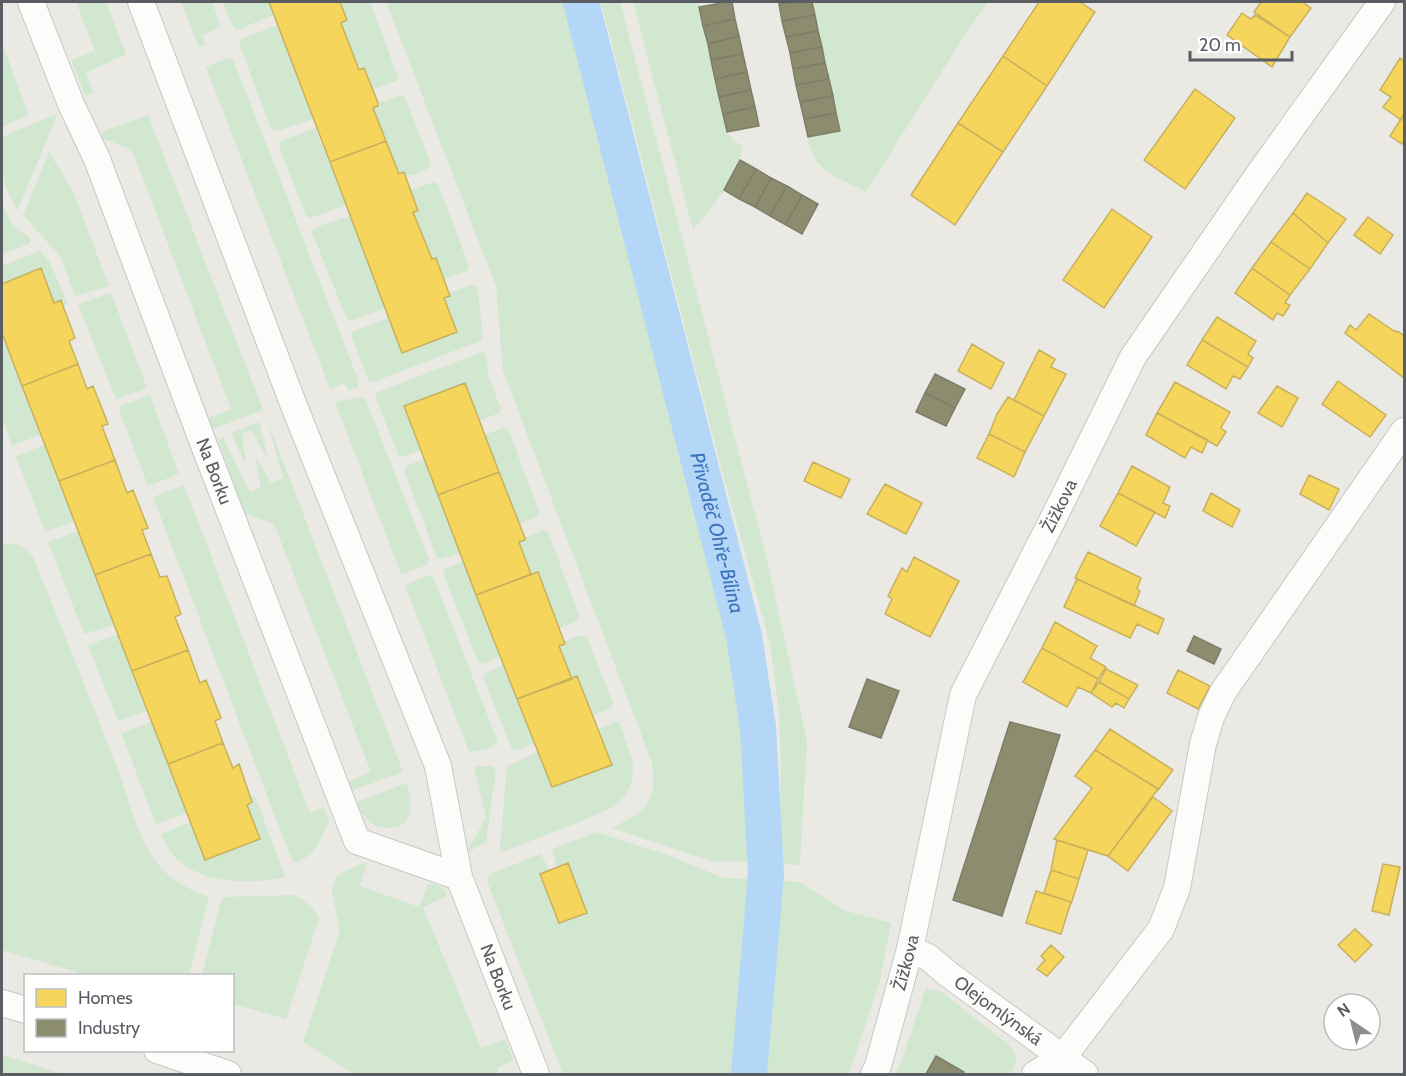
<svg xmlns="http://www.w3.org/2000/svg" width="1406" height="1076" viewBox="0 0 1406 1076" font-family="Cabin,sans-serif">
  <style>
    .green { fill: #d1e7cf }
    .homes { fill: #f6d55c; stroke: #c7b15e; stroke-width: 1.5 }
    .industry { fill: #8c8c6e; stroke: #7d7e6a; stroke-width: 1.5 }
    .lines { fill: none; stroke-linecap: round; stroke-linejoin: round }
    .canal { stroke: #b5d7f7; stroke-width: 36 }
    .minor-casing { stroke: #c6c7c5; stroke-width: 28 }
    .minor { stroke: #fcfcfb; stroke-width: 26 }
    .labels { text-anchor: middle; stroke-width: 6; stroke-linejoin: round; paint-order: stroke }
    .street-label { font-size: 18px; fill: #595c62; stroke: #fff }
    .water-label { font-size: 20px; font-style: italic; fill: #3d73bb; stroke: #fff }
  </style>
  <rect width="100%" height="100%" fill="#eae9e3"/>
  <path class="green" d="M 76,2 L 106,2 L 126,54 L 86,73 L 94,92 L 85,96 L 71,60 L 95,51 Z
    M 181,2 L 212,2 L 221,26 L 203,35 L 205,45 L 199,48 Z
    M 223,2 L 269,2 L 274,15 L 237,30 L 233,27 Z
    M 340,2 L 370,2 L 398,77 L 396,81 L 372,90 L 364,68 L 359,70 L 341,23 L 347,20 Z
    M 386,2 L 563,2 L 730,639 L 745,734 L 751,862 L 724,861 L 718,863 L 612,828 C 648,810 658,801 651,760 L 503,371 L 496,286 Z
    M 601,2 L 620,2 L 766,556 L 799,704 L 807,742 L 800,865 L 778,863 L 781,765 L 779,711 L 770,643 L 717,452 Z
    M 633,2 L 698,2 L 727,132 L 734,141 L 742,145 C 738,177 714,206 693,230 Z
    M 812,2 L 988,2 L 966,33 L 866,192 C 839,177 811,172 808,137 L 840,131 Z
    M 278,25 L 313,119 L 277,131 L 271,129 L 239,43 L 241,39 Z
    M 2,43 L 29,115 L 2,127 Z
    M 230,57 L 233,59 L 359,382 L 357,388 L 349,390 L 344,383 L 330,389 L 206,67 Z
    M 401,95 L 405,97 L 431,164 C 426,173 408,178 399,174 L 373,108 L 378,103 Z
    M 57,114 L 18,210 C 0,184 1,168 2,137 Z
    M 148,115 L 263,410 L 213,429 L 208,418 L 231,409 L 132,150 L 100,137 L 104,131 Z
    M 315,128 L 346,205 L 310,218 L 306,216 L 279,146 L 281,141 Z
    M 49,152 L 73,191 L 109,286 L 75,296 L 60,256 L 23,215 Z
    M 433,182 L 438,184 L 469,266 L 467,271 L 444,279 L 436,258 L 432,259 L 413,212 L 417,211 L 410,191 Z
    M 2,204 L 13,225 L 31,239 L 29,244 L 2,254 L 2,238 L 4,237 L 2,229 Z
    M 350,216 L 385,308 L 351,321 L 346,317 L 312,232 L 316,227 Z
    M 40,251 L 50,262 L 68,305 L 63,306 L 54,303 L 41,268 L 2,284 L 2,266 Z
    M 472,285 L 477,286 L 483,337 L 480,341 L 373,382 L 368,380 L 351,335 L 354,331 L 388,318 L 402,353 L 457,332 L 444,298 L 450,296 L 449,293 Z
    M 111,293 L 147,388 L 116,399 L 78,304 Z
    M 6,343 L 41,434 L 12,446 L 2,418 L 2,345 Z
    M 482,352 L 486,354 L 489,378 L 501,409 L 499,413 L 479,421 L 465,383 L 404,406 L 421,450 L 402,457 L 398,455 L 375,396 L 378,392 Z
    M 150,395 L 179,474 L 148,486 L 118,407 Z
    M 360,397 L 366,400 L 429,560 L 427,565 L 401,574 L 335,402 Z
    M 267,420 L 403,772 L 351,791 L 347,782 L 371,772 L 274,524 L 245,513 L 218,440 L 223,437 L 250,492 L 261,487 L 255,456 L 271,483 L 283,478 Z
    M 259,422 L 268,459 L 251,430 L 242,434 L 246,465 L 231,433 Z
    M 505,427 L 509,431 L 539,512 L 537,517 L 519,524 L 485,435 Z
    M 45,445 L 74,521 L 45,532 L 16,456 Z
    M 424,459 L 460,553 L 441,559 L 437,557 L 404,471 L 406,466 Z
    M 184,485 L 310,813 L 324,807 L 329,822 C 322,837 313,861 294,862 L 291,858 L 153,497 Z
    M 543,530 L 548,532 L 579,616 L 577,621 L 559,628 L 538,572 L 531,574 L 519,542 L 525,540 L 525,538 Z
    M 79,531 L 114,625 L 84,634 L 48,542 Z
    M 10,543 L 22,546 L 33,557 C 62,627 90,698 118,770 C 129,799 136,833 154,859 C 168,879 187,889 209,897 L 189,975 L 86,975 L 2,950 L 2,546 Z
    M 463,561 L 500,656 L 484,664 L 478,662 L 443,572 L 445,569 Z
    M 429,575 L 433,577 L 498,742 L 489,749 L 469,752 L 405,585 Z
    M 118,634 L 147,711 L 118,721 L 88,645 Z
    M 582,635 L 587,638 L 613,703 L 611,708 L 593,715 L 578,676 L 572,679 L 559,646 L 565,644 L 564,641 Z
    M 503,665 L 534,743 L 515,751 L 512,749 L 483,677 L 486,673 Z
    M 152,722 L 187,813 L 156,824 L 121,733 Z
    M 615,722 L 620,723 L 633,764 L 632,781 L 625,796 L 613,807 L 584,820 L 503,852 L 500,849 L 507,766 L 538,752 L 552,787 L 611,765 L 598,729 Z
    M 474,766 L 492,766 L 496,770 L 486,842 L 465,854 L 486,818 Z
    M 407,783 C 412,800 415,826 391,828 C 384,828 379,828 373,824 C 366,819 360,810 354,803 Z
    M 255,796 L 285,877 C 248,885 195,885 170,851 C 166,846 164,839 161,834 L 190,822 L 260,839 L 247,805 L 252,802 L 251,797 Z
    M 597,832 L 676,858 L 723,878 L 751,879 L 738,1074 L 563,1074 L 487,881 L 490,874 L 541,854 L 549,870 L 540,874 L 559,923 L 587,913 L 568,864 L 557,867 L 552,849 Z
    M 367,862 L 360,886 L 419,907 L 428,884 C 438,885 444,887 447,896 L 423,907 L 481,1048 L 506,1039 L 513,1060 L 498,1068 L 497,1074 L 354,1074 L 303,1042 L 340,930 C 333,890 318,878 367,862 Z
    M 779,881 L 799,882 L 846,911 L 891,923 L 879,984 L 849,1074 L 765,1074 Z
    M 294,895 C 306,901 313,907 319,919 L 286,1019 L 233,1004 L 232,976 L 202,975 L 221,901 L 224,897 Z
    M 926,988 L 942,992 L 1010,1046 L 1017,1058 L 1011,1074 L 895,1074 L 904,1054 Z
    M 2,1055 L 63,1074 L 2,1074 Z"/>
  <path class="homes" d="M 269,2 L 340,2 L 347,20 L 341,23 L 359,70 L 364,68 L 378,103 L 378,106 L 373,108 L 386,141 L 330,162 Z
    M 1039,2 L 1080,2 L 1095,12 L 1047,86 L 1003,56 Z
    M 1261,2 L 1302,2 L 1311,8 L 1290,37 L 1254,12 Z
    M 1242,13 L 1251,19 L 1255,15 L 1290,37 L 1272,67 L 1227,35 Z
    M 1003,56 L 1047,86 L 1003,152 L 958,123 Z
    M 1400,58 L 1404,61 L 1404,114 L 1401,120 L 1383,107 L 1391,97 L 1380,90 Z
    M 1195,89 L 1235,118 L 1185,189 L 1144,160 Z
    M 1404,114 L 1404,140 L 1402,144 L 1390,136 Z
    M 958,123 L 1003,152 L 955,225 L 911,195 Z
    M 386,141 L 399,174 L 404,172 L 418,211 L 413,212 L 432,259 L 436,258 L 450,296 L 444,298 L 457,332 L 402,353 L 330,162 Z
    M 1307,193 L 1346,219 L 1328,243 L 1293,213 Z
    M 1112,209 L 1152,237 L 1104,308 L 1063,280 Z
    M 1293,213 L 1328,243 L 1310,269 L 1271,242 Z
    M 1368,217 L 1393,235 L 1380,254 L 1354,235 Z
    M 1271,242 L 1310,269 L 1290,295 L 1252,268 Z
    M 41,268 L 54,303 L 61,300 L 63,306 L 75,338 L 69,341 L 78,364 L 22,386 L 2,333 L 2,284 Z
    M 1252,268 L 1290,295 L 1285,303 L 1290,305 L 1283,316 L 1277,313 L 1273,320 L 1235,293 Z
    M 1369,314 L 1394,331 L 1399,332 L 1404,336 L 1404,378 L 1345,333 L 1350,325 L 1356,330 Z
    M 1217,317 L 1256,341 L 1248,354 L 1253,358 L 1248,367 L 1202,340 Z
    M 1202,340 L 1248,367 L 1240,379 L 1233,376 L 1226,389 L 1187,365 Z
    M 972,344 L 1004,363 L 991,389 L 958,371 Z
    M 1039,350 L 1055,359 L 1051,367 L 1066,374 L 1044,416 L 1014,400 Z
    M 78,364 L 87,389 L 93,386 L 103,411 L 108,424 L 102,426 L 115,460 L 59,481 L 22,386 Z
    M 1338,381 L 1386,415 L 1370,437 L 1322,404 Z
    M 1175,382 L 1230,412 L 1221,428 L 1226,432 L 1217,446 L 1157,413 Z
    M 465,383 L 499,472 L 438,495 L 404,406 Z
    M 1277,386 L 1298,398 L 1282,427 L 1258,413 Z
    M 1008,397 L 1044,416 L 1025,452 L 989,434 L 997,414 Z
    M 1157,413 L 1208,440 L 1202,453 L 1191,447 L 1185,458 L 1146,435 Z
    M 989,434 L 1025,452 L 1014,477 L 977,458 Z
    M 115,460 L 127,493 L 133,490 L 148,528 L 142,530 L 151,554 L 95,575 L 59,481 Z
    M 813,462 L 850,479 L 841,498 L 804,481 Z
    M 1132,466 L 1170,487 L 1163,503 L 1170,506 L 1165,518 L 1118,493 Z
    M 499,472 L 525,538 L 525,540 L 519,542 L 531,574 L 476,595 L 438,495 Z
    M 1309,475 L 1339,489 L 1329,510 L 1300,494 Z
    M 885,484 L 922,503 L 906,534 L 867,514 Z
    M 1118,493 L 1155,512 L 1136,546 L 1100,526 Z
    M 1211,493 L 1240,510 L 1232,527 L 1203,511 Z
    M 1088,552 L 1141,578 L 1137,589 L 1140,591 L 1134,606 L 1075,578 Z
    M 151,554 L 160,577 L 167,576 L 181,614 L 175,617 L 188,650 L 132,671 L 95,575 Z
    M 914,557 L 959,581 L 930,637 L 885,614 L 892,599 L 888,596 L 902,568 L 907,572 Z
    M 538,572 L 565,644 L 559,646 L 572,679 L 517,699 L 476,595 Z
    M 1077,579 L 1164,619 L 1158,634 L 1137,624 L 1130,638 L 1064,607 Z
    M 1055,622 L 1097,646 L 1090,658 L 1106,667 L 1098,679 L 1042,648 Z
    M 1042,648 L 1098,679 L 1091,693 L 1078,687 L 1067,707 L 1023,682 Z
    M 188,650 L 200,683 L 206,680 L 221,718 L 215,721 L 223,743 L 168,764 L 132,671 Z
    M 1106,669 L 1138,685 L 1129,699 L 1099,682 Z
    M 1178,670 L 1210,686 L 1198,709 L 1167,693 Z
    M 577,676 L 612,765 L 552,787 L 517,699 Z
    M 1099,682 L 1129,699 L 1124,708 L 1116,703 L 1112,707 L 1091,693 Z
    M 1110,729 L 1173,770 L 1158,790 L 1157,788 L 1095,750 Z
    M 223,743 L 233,768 L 239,764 L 252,802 L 247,805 L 260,839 L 205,860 L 168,764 Z
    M 1095,750 L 1158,789 L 1108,856 L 1054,839 L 1092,788 L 1075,776 Z
    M 1153,797 L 1172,811 L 1128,871 L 1108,856 Z
    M 1057,840 L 1088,850 L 1079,879 L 1051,870 Z
    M 568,863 L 587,913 L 559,923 L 540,874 Z
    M 1383,864 L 1400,867 L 1389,915 L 1372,911 Z
    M 1051,870 L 1079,879 L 1071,904 L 1071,902 L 1044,893 Z
    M 1036,891 L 1071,902 L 1061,934 L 1026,923 Z
    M 1355,929 L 1372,945 L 1355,962 L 1338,945 Z
    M 1051,945 L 1064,957 L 1047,976 L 1037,969 L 1045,960 L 1041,956 Z"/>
  <path class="industry" d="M 727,2 L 732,2 L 735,19 L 703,26 L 699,7 Z
    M 794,2 L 812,2 L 815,15 L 782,21 L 779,4 Z
    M 815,15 L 818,31 L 786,37 L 782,21 Z
    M 735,19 L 739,36 L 708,44 L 703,26 Z
    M 818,31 L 822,47 L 790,53 L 786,37 Z
    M 739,36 L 743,54 L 711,60 L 708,44 Z
    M 822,47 L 825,63 L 793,69 L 790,53 Z
    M 743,54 L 747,72 L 715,79 L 711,60 Z
    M 825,63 L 829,79 L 796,85 L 793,69 Z
    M 747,72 L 751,90 L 719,97 L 715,79 Z
    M 829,79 L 833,96 L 800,102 L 796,85 Z
    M 751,90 L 755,107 L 723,114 L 719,97 Z
    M 833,96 L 836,113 L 804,119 L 800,102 Z
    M 755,107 L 759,126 L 727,132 L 723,114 Z
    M 836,113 L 840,131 L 808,137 L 804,119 Z
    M 740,160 L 756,169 L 739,199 L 724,190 Z
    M 756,169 L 771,178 L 755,207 L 739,199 Z
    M 771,178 L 787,186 L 770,216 L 755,207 Z
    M 787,186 L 802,195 L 786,225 L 770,216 Z
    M 802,195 L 818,204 L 802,234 L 786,225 Z
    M 935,374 L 965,389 L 955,408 L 925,393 Z
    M 925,393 L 955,408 L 946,426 L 916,412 Z
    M 1194,636 L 1221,649 L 1214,664 L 1187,651 Z
    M 867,679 L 899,691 L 881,738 L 849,727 Z
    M 1010,722 L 1060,735 L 1002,916 L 953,900 Z
    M 936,1056 L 964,1072 L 963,1074 L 926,1074 Z"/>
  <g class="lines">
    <path class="canal" id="s1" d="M 581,2 L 744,636 L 758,727 L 766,874 L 749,1074"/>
    <defs>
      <g id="minor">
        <path id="s2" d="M 31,2 L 71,104 L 97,159 L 202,440 L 357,841 L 459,877"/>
        <path id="s3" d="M 141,2 L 294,406 L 438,766 L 459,877 L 536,1074"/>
        <path id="s4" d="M 910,949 L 928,957 L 948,974 L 1085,1074"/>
        <path d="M 2,1003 L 26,1010"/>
        <path d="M 157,1050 L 228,1074"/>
        <path id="s5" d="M 874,1074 L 878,1066 L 910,949 L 963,695 L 1052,521 L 1133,357 L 1256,178 L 1382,2"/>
        <path d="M 1035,1074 L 1063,1057 L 1161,929 L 1177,888 L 1203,744 L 1211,717 L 1223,692 L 1404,431"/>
      </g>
    </defs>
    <use href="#minor" class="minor-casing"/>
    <use href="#minor" class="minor"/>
  </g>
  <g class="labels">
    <g class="street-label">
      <text dy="6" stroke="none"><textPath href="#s2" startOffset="504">Na Borku</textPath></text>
      <text dy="6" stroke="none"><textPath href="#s5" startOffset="602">Žižkova</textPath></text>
      <text dy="6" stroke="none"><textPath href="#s5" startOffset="116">Žižkova</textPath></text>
      <text dy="6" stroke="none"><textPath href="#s3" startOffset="1040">Na Borku</textPath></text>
      <text dy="6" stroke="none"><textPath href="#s4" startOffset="108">Olejomlýnská</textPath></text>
    </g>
    <g class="water-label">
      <text dy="7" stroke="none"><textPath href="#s1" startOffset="548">Přivaděč Ohře-Bílina</textPath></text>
    </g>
  </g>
  <rect width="1406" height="1076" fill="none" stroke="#595c62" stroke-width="6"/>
  <rect x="24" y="974" width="210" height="78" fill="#ffffff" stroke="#bdbec0" stroke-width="1.5"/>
  <rect x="36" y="989" width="30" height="18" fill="#f6d55c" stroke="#bdbec0" stroke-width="1.5"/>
  <text x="78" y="1004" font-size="18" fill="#595c62">Homes</text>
  <rect x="36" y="1019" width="30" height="18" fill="#8c8c6e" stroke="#bdbec0" stroke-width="1.5"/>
  <text x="78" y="1034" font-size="18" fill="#595c62">Industry</text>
  <g transform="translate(1352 1022) rotate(325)"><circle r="28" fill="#ffffff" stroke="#bdbec0" stroke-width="1.5"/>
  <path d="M0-4.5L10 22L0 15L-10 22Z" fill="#8c8d8f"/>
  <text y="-9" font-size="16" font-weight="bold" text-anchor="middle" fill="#595c62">N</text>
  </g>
  <path d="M1190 51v9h102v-9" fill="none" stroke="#595c62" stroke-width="3"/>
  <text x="1199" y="51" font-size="18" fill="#595c62" stroke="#ffffff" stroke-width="4.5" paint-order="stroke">20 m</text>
</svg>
